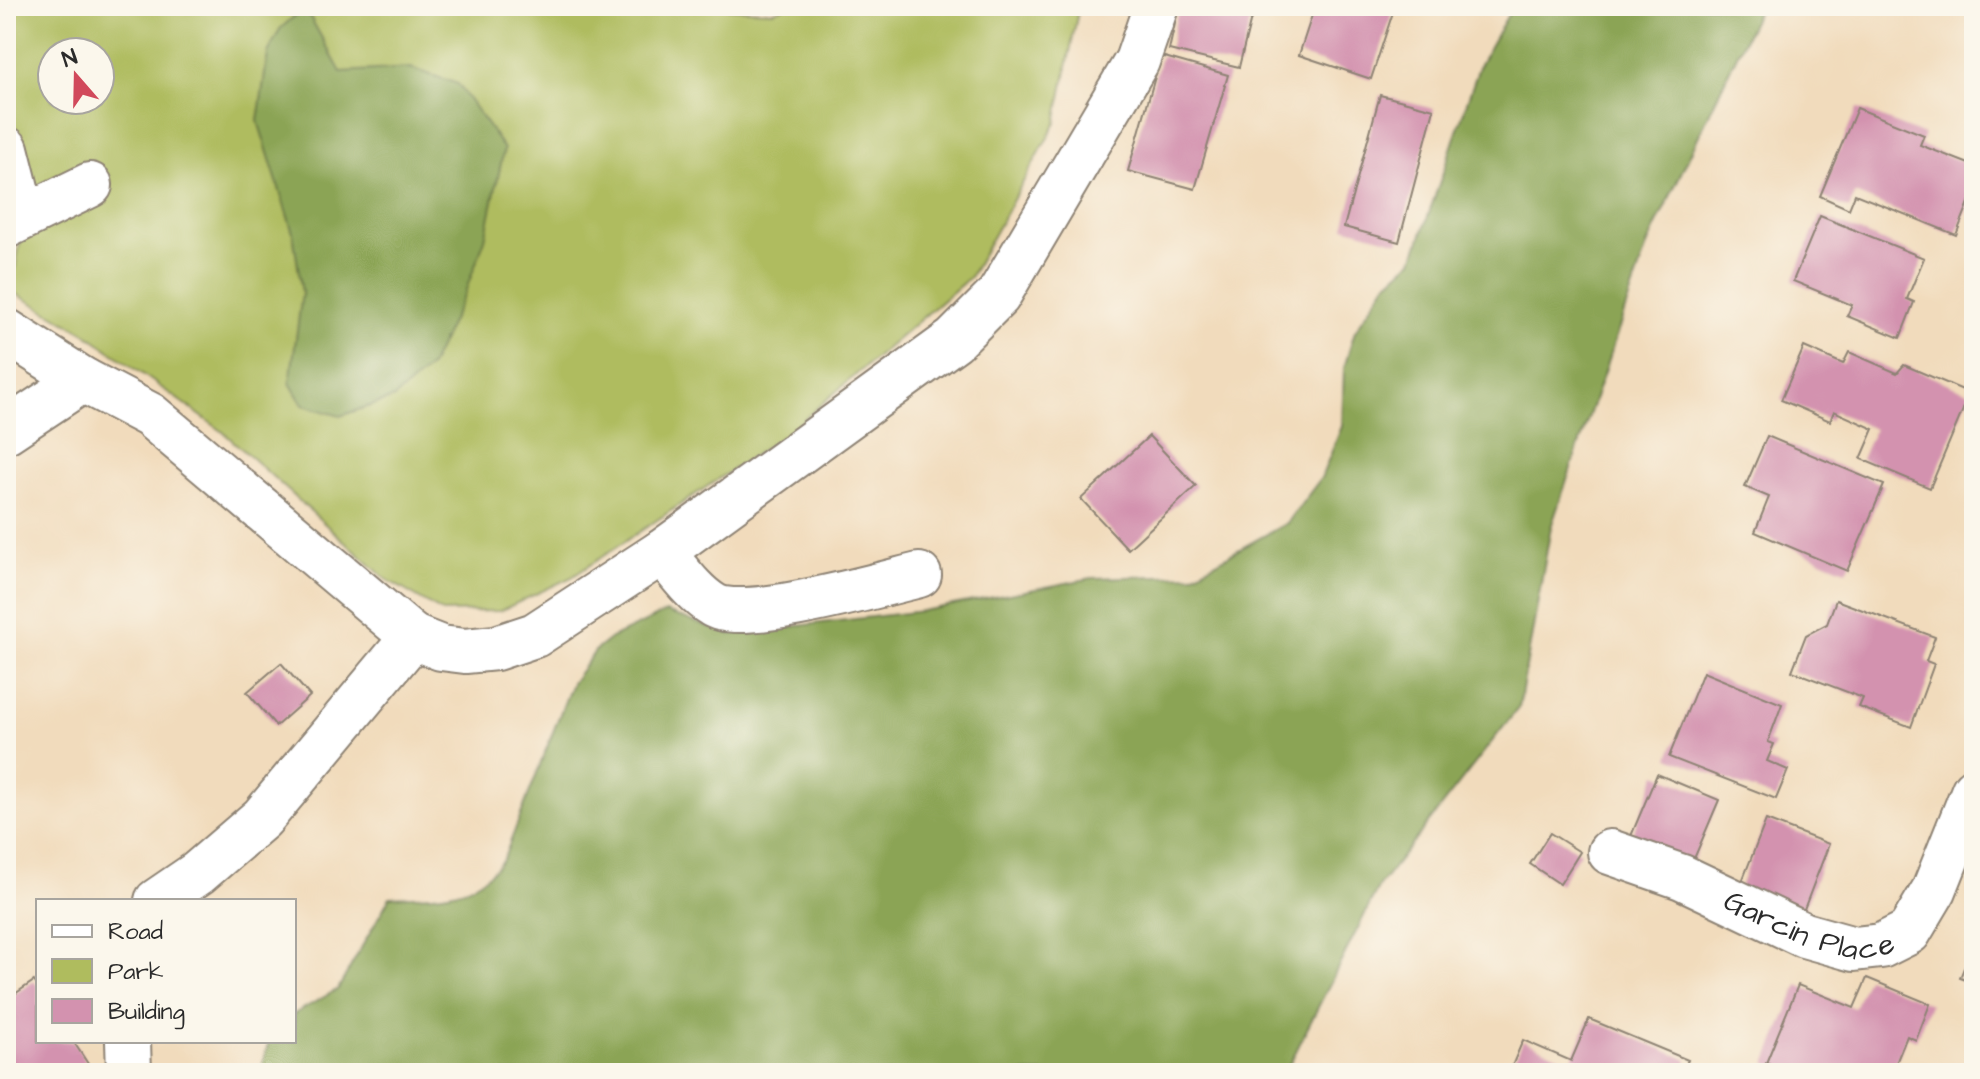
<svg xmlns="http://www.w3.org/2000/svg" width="1980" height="1079" viewBox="0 0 1980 1079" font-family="'Architects Daughter',sans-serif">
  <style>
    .green { fill: #afbc5e; stroke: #6d7444; stroke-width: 2; fill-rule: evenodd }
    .forest { fill: #8ba455; stroke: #5b6840; stroke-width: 2 }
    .building { fill: #d392af }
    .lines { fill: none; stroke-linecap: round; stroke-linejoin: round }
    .minor-casing { stroke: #8e8374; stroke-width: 48 }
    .minor { stroke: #fff; stroke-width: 44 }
    .labels { text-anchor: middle; stroke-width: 6; stroke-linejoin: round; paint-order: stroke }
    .street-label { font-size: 30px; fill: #2b2b2b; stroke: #fbf7ec }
  </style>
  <rect width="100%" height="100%" fill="#fbf7ec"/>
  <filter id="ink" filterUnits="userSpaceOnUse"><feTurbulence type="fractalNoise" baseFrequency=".0125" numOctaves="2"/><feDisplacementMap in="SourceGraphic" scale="16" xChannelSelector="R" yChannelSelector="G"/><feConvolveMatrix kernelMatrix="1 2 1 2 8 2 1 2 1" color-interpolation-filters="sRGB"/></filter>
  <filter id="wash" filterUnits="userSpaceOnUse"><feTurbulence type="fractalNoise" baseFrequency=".006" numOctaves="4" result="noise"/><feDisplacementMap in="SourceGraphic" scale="32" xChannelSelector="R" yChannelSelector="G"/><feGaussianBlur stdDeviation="1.8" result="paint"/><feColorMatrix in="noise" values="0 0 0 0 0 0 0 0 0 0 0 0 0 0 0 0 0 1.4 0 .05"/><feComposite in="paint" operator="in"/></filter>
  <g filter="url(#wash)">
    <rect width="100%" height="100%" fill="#f1dbbc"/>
    <path class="green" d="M 6,6 L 726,6 L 729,9 L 773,11 L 787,6 L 1079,6 L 1056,123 L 970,277 L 790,431 L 572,577 L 500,611 L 442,612 L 386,579 L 222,431 L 85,333 L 11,291 L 30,191 L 6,110 ZM 52,52 L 100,52 L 100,100 L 52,100 Z"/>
    <path class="forest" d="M 1513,6 L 1760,6 L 1648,243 L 1551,527 L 1519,707 L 1379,886 L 1285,1073 L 260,1073 L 269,1041 L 294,1041 L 294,1014 L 338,989 L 390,897 C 438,894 472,900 504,858 L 572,683 L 596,650 L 611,638 L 666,612 L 730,634 L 922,611 L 1092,578 L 1193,575 L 1287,523 L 1321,478 L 1342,426 L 1344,368 L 1355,331 L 1386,284 L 1413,260 L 1480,64 Z
      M 299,12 L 310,17 L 341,72 L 411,68 L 458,84 L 504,149 L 485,239 L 464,295 L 430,367 L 394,398 L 340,416 L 303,405 L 290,383 L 302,293 L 293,233 L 258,121 L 268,53 L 280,29 Z"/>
    <g id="blocks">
      <path class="building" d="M 1179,6 L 1254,6 L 1239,67 L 1169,50 Z
        M 1315,6 L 1395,6 L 1371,79 L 1299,55 Z
        M 1161,56 L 1228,75 L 1195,189 L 1128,171 Z
        M 1380,95 L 1434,109 L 1399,242 L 1344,227 Z
        M 1857,108 L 1924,135 L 1920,145 L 1974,166 L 1974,190 L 1956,235 L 1855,194 L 1849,209 L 1820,196 Z
        M 1820,216 L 1924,258 L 1907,299 L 1914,302 L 1900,338 L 1847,316 L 1852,305 L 1793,281 Z
        M 1804,347 L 1843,364 L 1849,352 L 1897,373 L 1904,365 L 1970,393 L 1930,488 L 1861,459 L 1874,429 L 1834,411 L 1830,421 L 1781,400 Z
        M 1149,436 L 1196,486 L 1128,549 L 1081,499 Z
        M 1767,436 L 1884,485 L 1847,571 L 1755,532 L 1769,497 L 1745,487 Z
        M 1836,600 L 1935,637 L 1926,661 L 1934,664 L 1911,727 L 1859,707 L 1863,698 L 1792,671 L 1806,635 L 1827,624 Z
        M 281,663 L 310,696 L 276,726 L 247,692 Z
        M 1703,672 L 1782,704 L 1768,742 L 1774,744 L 1767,761 L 1788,770 L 1776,799 L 1669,757 Z
        M 1657,774 L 1719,800 L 1688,873 L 1626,848 Z
        M 1766,820 L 1829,844 L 1801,917 L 1738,892 Z
        M 1550,833 L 1580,852 L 1560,884 L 1530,864 Z
        M 1974,943 L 1974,983 L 1960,978 Z
        M 1867,978 L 1930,1004 L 1916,1040 L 1907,1036 L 1892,1073 L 1790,1073 L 1766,1063 L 1798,985 L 1854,1008 Z
        M 34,981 L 38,987 L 38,1041 L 73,1041 L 94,1073 L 8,1073 L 6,1000 Z
        M 1589,1019 L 1688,1060 L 1682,1073 L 1509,1073 L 1523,1040 L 1571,1061 Z"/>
    </g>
  </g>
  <g filter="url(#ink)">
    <use href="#blocks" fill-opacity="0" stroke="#8e8374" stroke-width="2"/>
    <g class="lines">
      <defs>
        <g id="minor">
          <path d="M 6,149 L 23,216"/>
          <path d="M 6,226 L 90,185"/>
          <path d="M 6,331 L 83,380 L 150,415 L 413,637 L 262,818 L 198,873 L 157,901"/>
          <path d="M 6,431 L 83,380"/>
          <path d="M 662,552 C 677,569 693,593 713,605 C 741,624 882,584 919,575"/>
          <path d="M 413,637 L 441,648 L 465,651 L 496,648 L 535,635 L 662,552 L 954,340 L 998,296 L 1137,61 L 1156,6"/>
          <path id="s1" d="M 1610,852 L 1682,877 L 1804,935 L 1854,949 L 1881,946 L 1909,932 L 1934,890 L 1974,790"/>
          <path d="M 128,1041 L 129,1073"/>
        </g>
      </defs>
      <use href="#minor" class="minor-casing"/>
      <use href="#minor" class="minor"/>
    </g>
  </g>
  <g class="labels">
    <g class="street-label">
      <text dy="10" stroke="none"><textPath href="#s1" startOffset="214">Garcin Place</textPath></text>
    </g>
  </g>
  <rect width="1980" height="1079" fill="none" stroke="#fbf7ec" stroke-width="32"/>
  <rect x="36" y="899" width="260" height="144" fill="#fbf7ec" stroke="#a8a59f" stroke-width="2"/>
  <rect x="52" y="925" width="40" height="12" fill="#ffffff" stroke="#a8a59f" stroke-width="2"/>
  <text x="108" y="939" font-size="24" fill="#2b2b2b">Road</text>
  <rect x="52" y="959" width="40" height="24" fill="#afbc5e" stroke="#a8a59f" stroke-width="2"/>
  <text x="108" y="979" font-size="24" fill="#2b2b2b">Park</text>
  <rect x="52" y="999" width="40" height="24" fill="#d392af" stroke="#a8a59f" stroke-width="2"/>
  <text x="108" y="1019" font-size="24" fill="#2b2b2b">Building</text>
  <g transform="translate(76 76) rotate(340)"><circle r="38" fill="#fbf7ec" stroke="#a8a59f" stroke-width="2"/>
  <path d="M0-6L14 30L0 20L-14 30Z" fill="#d1495b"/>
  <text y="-12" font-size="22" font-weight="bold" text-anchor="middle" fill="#2b2b2b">N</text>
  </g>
</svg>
